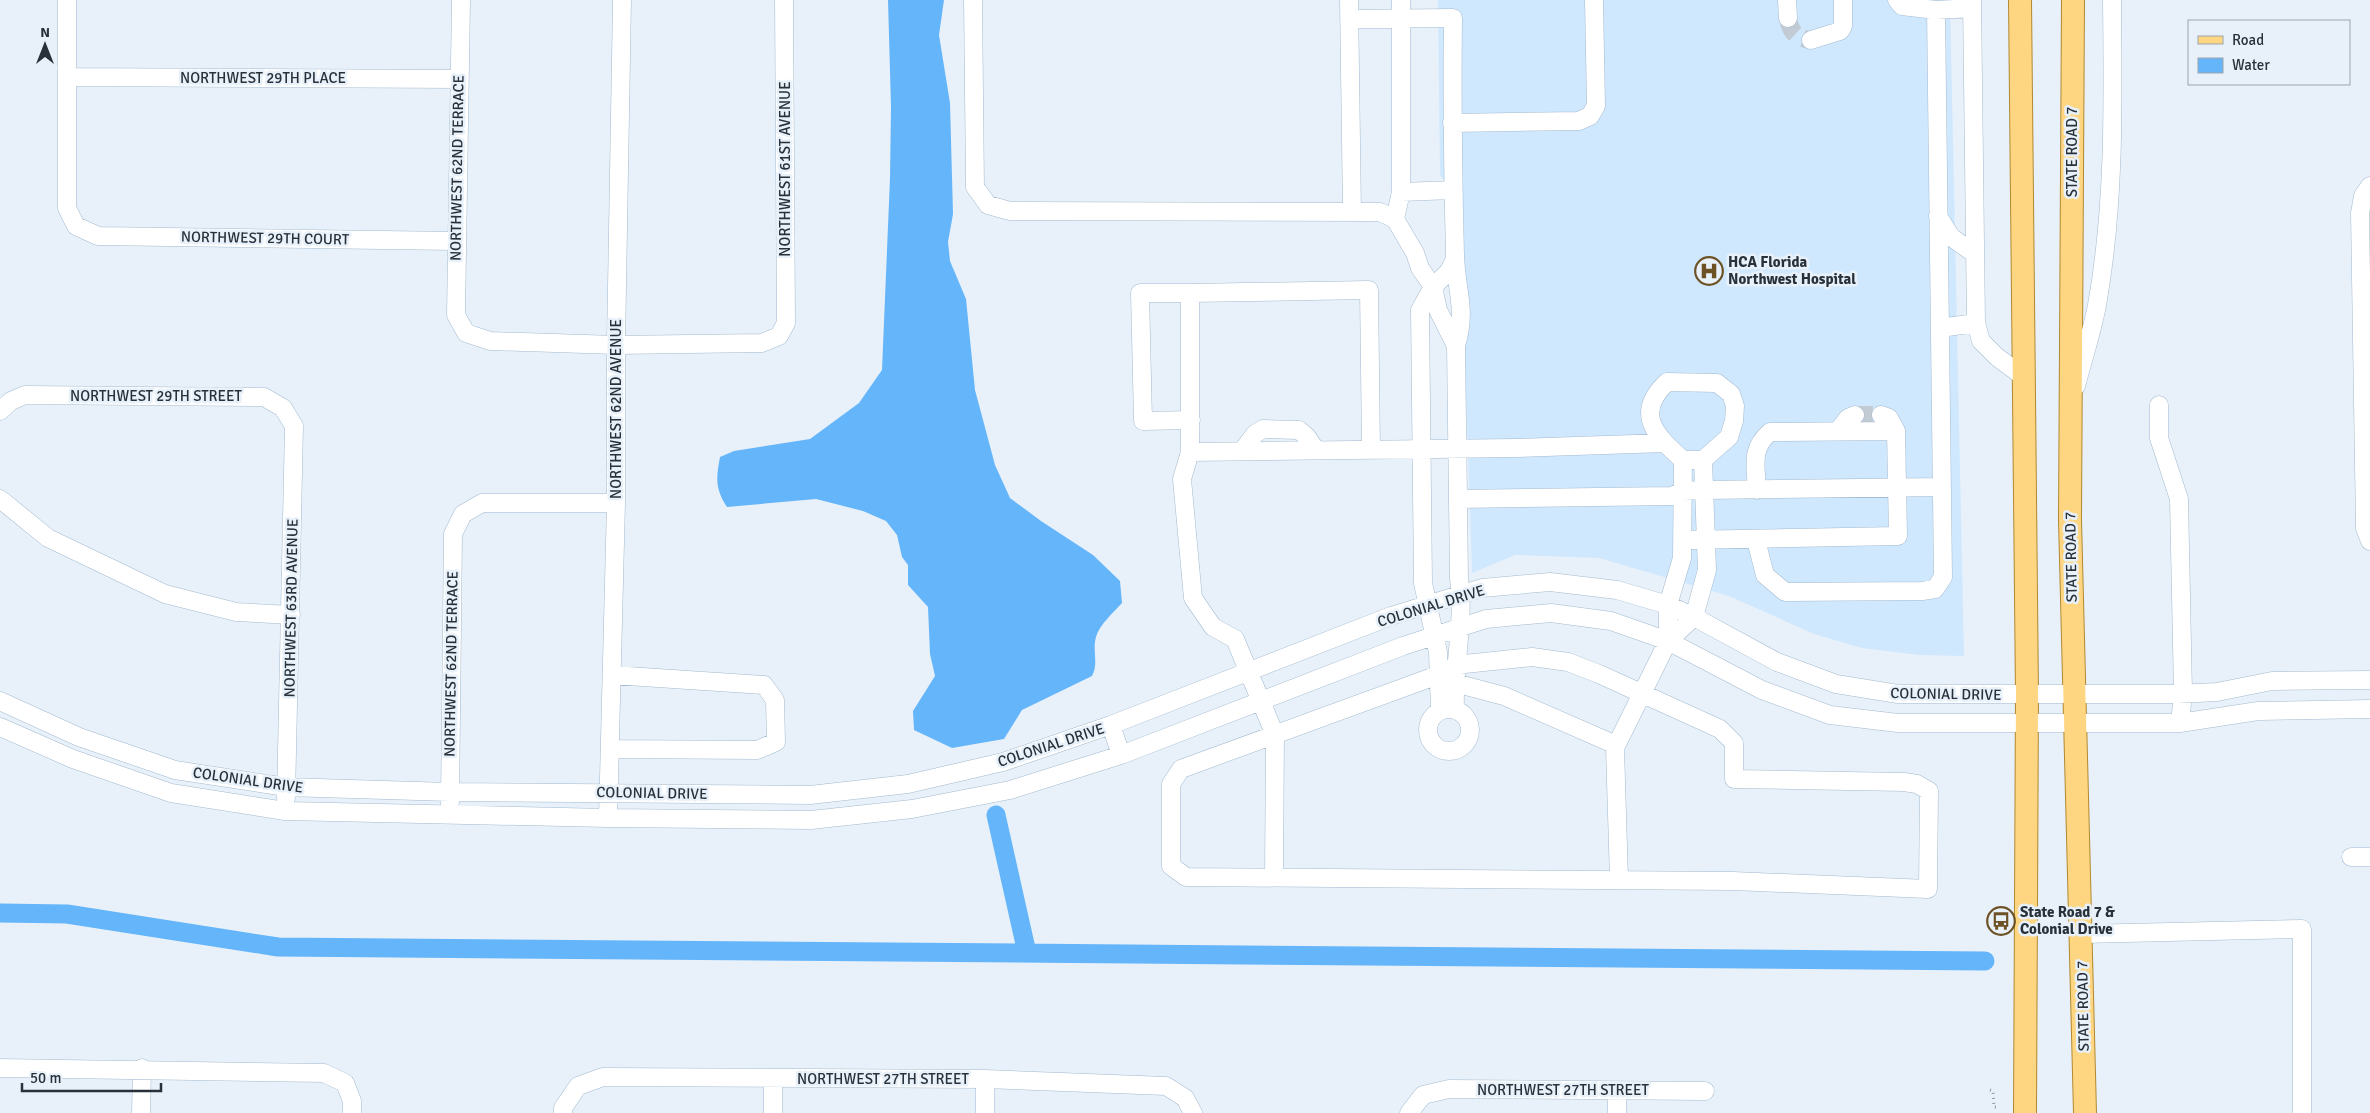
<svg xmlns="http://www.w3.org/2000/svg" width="2370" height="1113" viewBox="0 0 2370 1113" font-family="Signika,sans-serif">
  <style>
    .built { fill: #d0e8fe }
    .water { fill: #65b5fa }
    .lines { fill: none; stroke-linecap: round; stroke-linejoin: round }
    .canal { stroke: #65b5fa; stroke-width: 19 }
    .minor-tunnel { stroke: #c2cbd3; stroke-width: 18; stroke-dasharray: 18 9; stroke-linecap: butt }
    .minor-casing { stroke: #a3bacf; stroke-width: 19 }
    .major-casing { stroke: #b28931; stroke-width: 24 }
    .path { stroke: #9099a2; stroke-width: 3; stroke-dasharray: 1 4; stroke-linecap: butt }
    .minor { stroke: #fff; stroke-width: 18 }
    .major { stroke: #fed581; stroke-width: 22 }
    .labels { text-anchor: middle; stroke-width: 5; stroke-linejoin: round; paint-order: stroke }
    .street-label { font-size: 15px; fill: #283139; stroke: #e8f1fa }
    .poi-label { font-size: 15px; font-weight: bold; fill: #283139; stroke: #e8f1fa; text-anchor: start }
  </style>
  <rect width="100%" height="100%" fill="#e8f1fa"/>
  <path class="built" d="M 1438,0 L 1950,0 L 1964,656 L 1919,655 L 1862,648 L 1814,634 L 1729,596 L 1599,558 L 1515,555 L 1472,573 L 1460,206 L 1440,175 Z"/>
  <path class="water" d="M 888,0 L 944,0 L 939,35 L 950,103 L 953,214 L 948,242 L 950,261 L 966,299 L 975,390 L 995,465 L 1010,498 L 1041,521 L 1093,555 L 1120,581 L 1122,603 C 1114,612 1099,625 1096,637 C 1092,651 1099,663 1092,676 L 1022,710 L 1004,739 L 952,748 L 914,730 L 913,711 L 935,676 L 930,654 L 928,607 L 908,585 L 908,565 L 902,557 L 897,535 L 886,521 L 863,511 L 816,499 L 727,507 C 715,488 716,479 720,457 L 734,451 L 810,439 L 859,403 L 882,370 L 890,178 L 891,107 Z"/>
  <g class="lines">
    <path class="canal" d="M 996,815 L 1027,953
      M 0,913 L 67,914 L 278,947 L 1985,961"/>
    <path class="minor-tunnel" d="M 1788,18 C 1790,32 1797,39 1811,40
      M 1855,415 L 1881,415"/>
    <defs>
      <path id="minor" d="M 67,0 L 67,208 L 76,226 L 98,236 L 456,241
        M 461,0 L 456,315 L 466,333 L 490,341 L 616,345 L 762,343 L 779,336 L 786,323 L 784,0
        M 973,0 L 975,187 L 988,205 L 1010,211 L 1380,212 L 1395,219 L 1415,253 L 1420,268 L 1433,287 L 1438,310 L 1456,346
        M 1349,0 L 1352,212
        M 1787,0 L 1788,18
        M 1897,0 L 1902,6 L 1936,10 L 1972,8
        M 1972,0 L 1976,323 L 1981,341 L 1997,357 L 2024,377
        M 1349,19 L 1453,18 C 1452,97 1453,176 1455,255 C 1456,291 1467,309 1456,346 L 1459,578 C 1465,622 1453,666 1455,710
        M 1811,40 L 1840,31 L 1843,26 L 1843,0
        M 67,77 L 459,79
        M 1452,123 L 1579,121 L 1590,116 L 1596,106 L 1594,0
        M 2370,186 L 2363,196 L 2360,213 L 2365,528 L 2370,541
        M 1401,192 L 1453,190
        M 1938,216 L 1951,237 L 1975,254
        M 1395,219 L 1401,192 L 1401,0
        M 1190,293 L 1140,293 L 1143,421 L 1191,420
        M 1940,328 L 1976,323
        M 1667,382 L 1717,383 L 1731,394 L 1735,406 L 1734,421 L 1729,437 L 1703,460 L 1683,460 C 1656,436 1633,414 1667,382 Z
        M 2076,386 C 2083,359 2092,332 2097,305 C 2115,204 2113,102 2112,0
        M 2159,405 L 2159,438 L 2179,499 L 2183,693 L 2180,723
        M 0,411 L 11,401 L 25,395 L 264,397 L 283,408 L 294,426 L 286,798
        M 1881,415 L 1889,418 L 1896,431
        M 1838,431 L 1848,418 L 1855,415
        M 1242,451 L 1255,434 L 1263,429 L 1299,430 L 1307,437 L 1316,450
        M 1190,452 L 1516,448 L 1664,443
        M 0,499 L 48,538 L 165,594 L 236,612 L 291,615
        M 1458,499 L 1672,496 L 1683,491 L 1703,490 L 1942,487
        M 1684,540 L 1898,536 L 1896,431 L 1770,432 C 1750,449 1756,466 1757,490
        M 1756,540 L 1765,575 L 1785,592 L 1922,591 L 1935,589 L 1943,577 L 1936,10
        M 1668,641 L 1668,605 L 1682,558 L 1683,460
        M 1438,675 L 1181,769 L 1171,784 L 1171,866 L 1186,877 L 1733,881 L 1928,889 L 1929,791 L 1917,784 L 1904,782 L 1734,779 L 1734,743 L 1720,729 L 1599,674 L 1568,662 L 1532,657 L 1455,665
        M 1455,683 L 1504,696 L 1616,745
        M 0,701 L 79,737 L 175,770 L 286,787 L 450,792 L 810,795 L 908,784 L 1003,762 L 1111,725 L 1391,616 L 1482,588 L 1550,582 L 1617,590 L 1668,605 L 1694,617 L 1777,662 L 1836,684 L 1898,694 L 2177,694 L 2217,692 L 2272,681 L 2370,680
        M1428 730a21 21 0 1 1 42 0a21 21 0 1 1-42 0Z
        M 1440,711 L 1438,652 L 1423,583 L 1420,310 L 1433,287 L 1449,271 L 1455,259
        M 1111,725 L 1121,755
        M 0,727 L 73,759 L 171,793 L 285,811 L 608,818 L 811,820 L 912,809 L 1010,790 L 1121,755 L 1403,646 L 1486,619 L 1551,613 L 1611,621 L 1668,641 L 1762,690 L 1830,715 L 1898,723 L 2180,723 L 2258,711 L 2370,709
        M 611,749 L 757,750 L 776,742 L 775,700 L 764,685 L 612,675
        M 450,803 L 453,534 L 463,514 L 482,503 L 616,503
        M 608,818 L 616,503 L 616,345 L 622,0
        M 2351,857 L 2370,857
        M 1274,877 L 1275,735 L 1235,639 L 1213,627 L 1193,598 L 1182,479 L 1190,452 L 1190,293 L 1369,290 L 1371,449
        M 1619,880 L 1615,748 L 1668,641 L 1694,617 L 1707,570 L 1703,460
        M 2082,934 L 2302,929 L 2302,1113
        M 0,1068 L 324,1073 L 345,1083 L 352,1101 L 352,1113
        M 1617,1091 L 1617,1113
        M 141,1113 L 142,1068
        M 563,1113 L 563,1108 L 578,1086 L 603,1077 L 985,1079 L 1166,1086 L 1185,1098 L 1193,1113
        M 773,1113 L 773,1079
        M 985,1113 L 985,1079
        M 1409,1113 L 1423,1095 L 1449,1089 L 1705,1091"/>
      <path id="major" d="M 2020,0 L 2027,695 L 2025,1113
        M 2073,0 L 2070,520 L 2085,1113"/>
    </defs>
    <use href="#minor" class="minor-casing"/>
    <use href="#major" class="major-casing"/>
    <path class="path" d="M 1990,1090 L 1993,1091 L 1994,1107 L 1998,1107"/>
    <use href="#minor" class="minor"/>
    <use href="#major" class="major"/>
  </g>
  <defs>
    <symbol id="hospital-ring" viewBox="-11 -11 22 22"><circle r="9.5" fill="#e8f1fa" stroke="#6c5224" stroke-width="1.5"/><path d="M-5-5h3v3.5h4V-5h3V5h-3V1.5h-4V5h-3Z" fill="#6c5224"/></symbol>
    <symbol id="bus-ring" viewBox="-11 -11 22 22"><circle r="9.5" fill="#e8f1fa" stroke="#6c5224" stroke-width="1.5"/><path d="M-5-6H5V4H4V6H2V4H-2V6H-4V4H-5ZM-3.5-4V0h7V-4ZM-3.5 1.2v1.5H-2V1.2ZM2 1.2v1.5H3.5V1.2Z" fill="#6c5224"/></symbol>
  </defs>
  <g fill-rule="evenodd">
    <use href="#hospital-ring" x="1693" y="255" width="32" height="32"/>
    <use href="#bus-ring" x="1985" y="905" width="32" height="32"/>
  </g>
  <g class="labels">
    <g class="street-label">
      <text x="263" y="83">NORTHWEST 29TH PLACE</text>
      <text transform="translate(2072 152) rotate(-90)" y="5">STATE ROAD 7</text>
      <text transform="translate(457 168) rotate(-89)" y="5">NORTHWEST 62ND TERRACE</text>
      <text transform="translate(785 169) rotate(-90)" y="5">NORTHWEST 61ST AVENUE</text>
      <text transform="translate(265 238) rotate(1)" y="5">NORTHWEST 29TH COURT</text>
      <text x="156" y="401">NORTHWEST 29TH STREET</text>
      <text transform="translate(616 409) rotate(-90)" y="5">NORTHWEST 62ND AVENUE</text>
      <text transform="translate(2071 557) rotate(-91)" y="5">STATE ROAD 7</text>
      <text transform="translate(1431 606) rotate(-17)" y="5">COLONIAL DRIVE</text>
      <text transform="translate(291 608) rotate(-89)" y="5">NORTHWEST 63RD AVENUE</text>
      <text transform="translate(451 664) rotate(-89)" y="5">NORTHWEST 62ND TERRACE</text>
      <text transform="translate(1946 694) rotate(1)" y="5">COLONIAL DRIVE</text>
      <text transform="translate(1051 745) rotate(-18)" y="5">COLONIAL DRIVE</text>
      <text transform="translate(248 780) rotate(8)" y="5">COLONIAL DRIVE</text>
      <text transform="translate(652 793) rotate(1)" y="5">COLONIAL DRIVE</text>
      <text transform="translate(2083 1006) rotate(-91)" y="5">STATE ROAD 7</text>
      <text x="883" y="1084">NORTHWEST 27TH STREET</text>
      <text x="1563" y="1095">NORTHWEST 27TH STREET</text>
    </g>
    <g class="poi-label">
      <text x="1728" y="267">HCA Florida<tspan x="1728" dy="17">Northwest Hospital</tspan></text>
      <text x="2020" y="917">State Road 7 &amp;<tspan x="2020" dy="17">Colonial Drive</tspan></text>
    </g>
  </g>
  <rect x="2188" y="20" width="162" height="65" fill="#e8f1fa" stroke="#9ba4ad"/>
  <rect x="2198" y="36" width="25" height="8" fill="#fed581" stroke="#9ba4ad"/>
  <text x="2232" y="45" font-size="15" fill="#283139">Road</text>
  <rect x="2198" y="58" width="25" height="15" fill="#65b5fa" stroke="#9ba4ad"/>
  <text x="2232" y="70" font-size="15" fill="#283139">Water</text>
  <g transform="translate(45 45)" stroke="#e8f1fa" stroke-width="4" paint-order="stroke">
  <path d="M0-4L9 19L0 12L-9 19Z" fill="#283139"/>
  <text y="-8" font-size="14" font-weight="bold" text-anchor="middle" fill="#283139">N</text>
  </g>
  <path d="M22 1083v8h139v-8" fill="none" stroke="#283139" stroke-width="2.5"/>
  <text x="30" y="1083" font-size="15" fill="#283139" stroke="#e8f1fa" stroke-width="4" paint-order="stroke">50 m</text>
</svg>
